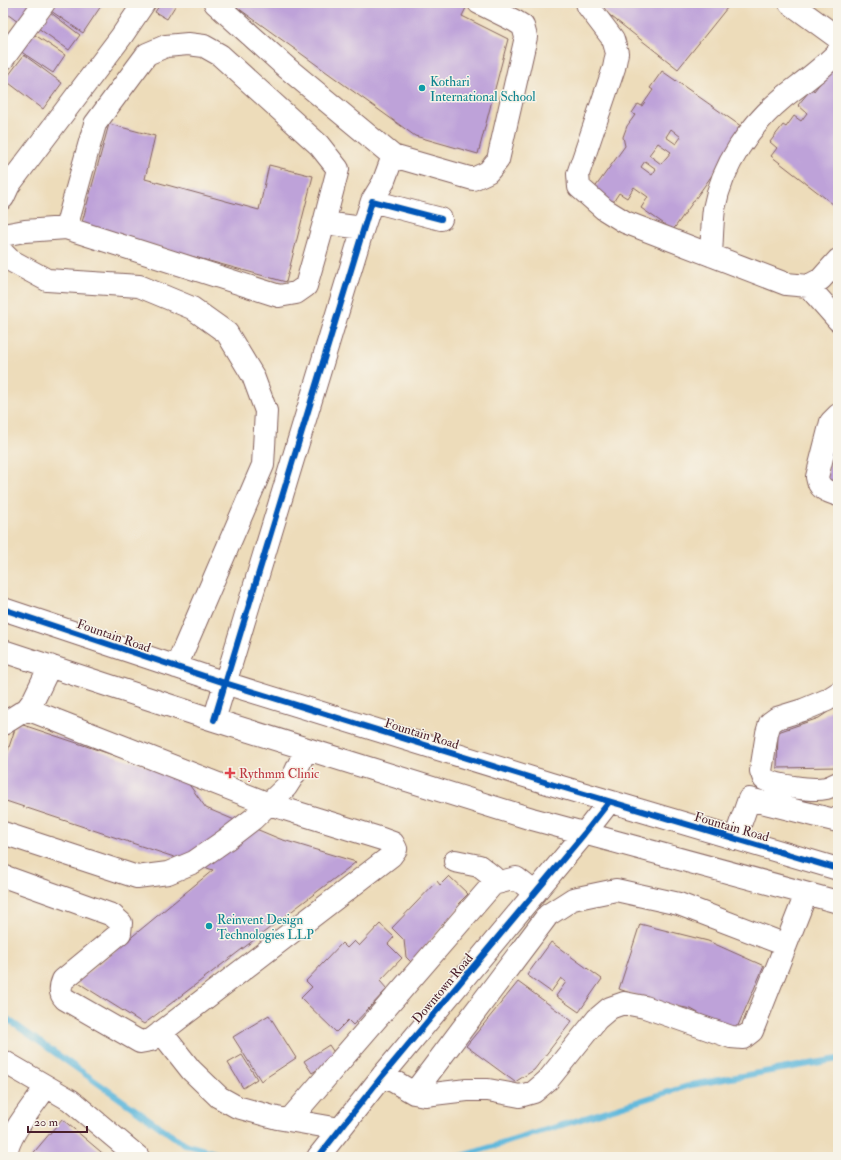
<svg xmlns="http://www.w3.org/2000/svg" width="841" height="1160" viewBox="0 0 841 1160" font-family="'IM FELL Double Pica',serif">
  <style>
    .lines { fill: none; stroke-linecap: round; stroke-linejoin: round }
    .stream { stroke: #5eb8dc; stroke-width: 6 }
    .building { fill: #bea2d9; fill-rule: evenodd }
    .minor-casing { stroke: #83615d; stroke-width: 24 }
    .minor { stroke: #fff; stroke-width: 22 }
    .cycleway-casing { stroke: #f7f3e8; stroke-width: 8 }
    .cycleway { stroke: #0057b8; stroke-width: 6 }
    .culture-dot { fill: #0f9aa8; stroke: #f7f3e8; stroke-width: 1.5 }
    .health-dot { fill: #e0444e; stroke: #f7f3e8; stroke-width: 1.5 }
    .labels { text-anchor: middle; stroke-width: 3; stroke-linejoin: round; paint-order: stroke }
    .culture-label { font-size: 13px; fill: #0d838f; stroke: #f7f3e8; text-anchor: start }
    .street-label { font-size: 13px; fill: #4a1f2b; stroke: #f7f3e8 }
    .health-label { font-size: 13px; fill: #be3a42; stroke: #f7f3e8; text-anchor: start }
  </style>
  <rect width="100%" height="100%" fill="#f7f3e8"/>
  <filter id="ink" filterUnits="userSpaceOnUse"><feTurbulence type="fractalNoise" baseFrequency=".025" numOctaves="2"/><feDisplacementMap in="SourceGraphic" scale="8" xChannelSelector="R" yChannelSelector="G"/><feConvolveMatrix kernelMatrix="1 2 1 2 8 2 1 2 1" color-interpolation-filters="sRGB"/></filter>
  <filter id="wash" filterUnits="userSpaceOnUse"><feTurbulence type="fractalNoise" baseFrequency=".012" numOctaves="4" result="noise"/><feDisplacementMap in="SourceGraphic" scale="16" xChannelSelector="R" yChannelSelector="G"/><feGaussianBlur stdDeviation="0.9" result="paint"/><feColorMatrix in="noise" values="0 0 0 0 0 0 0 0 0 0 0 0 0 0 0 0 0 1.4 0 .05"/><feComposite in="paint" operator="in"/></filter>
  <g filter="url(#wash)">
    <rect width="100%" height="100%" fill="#eddcba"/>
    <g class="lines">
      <path class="stream" d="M 3,1016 L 184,1144 L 228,1157
        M 459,1157 L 691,1085 L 838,1059"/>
    </g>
    <g id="blocks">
      <path class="building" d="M 3,3 L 32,3 L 18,22 L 3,11 Z
        M 56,3 L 103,3 L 83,33 L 51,11 Z
        M 161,3 L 177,3 L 167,19 L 155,12 Z
        M 231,3 L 460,3 L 467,6 L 462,16 L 508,39 L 478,154 L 415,136 Z
        M 601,3 L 731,3 L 678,69 L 598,6 Z
        M 50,12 L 80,35 L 69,50 L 38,28 Z
        M 32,33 L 65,55 L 53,73 L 20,51 Z
        M 24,55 L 62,83 L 43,109 L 5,80 Z
        M 832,68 L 838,73 L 838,208 L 771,156 L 777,148 L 770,142 L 783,125 L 786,127 L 794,116 L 801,121 L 807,113 L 798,105 L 812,88 L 814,91 Z
        M 662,71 L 745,129 L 673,230 L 641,208 L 648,197 L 634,187 L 627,198 L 619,193 L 610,207 L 591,193 L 625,146 L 623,137 L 627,126 L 635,115 L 632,113 L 638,104 L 642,106 L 653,90 L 650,88 ZM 671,129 L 681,137 L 676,144 L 666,137 ZM 658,143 L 671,152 L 661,164 L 649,155 ZM 645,161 L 656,169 L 652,175 L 641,167 Z
        M 109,124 L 155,136 L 145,179 L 259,210 L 269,165 L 313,176 L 286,282 L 81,226 Z
        M 838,430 L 838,487 L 825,481 Z
        M 838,705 L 838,767 L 777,768 L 778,732 L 819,718 Z
        M 17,723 L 185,779 L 206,808 L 280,839 L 356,862 L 144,1024 L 77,982 L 213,870 L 3,800 L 3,765 Z
        M 449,876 L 468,894 L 459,903 L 461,905 L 411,962 L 406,957 L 404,940 L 392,928 L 437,881 L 440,885 Z
        M 380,924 L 394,937 L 388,944 L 402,958 L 380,981 L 387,989 L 353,1025 L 348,1020 L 336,1032 L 301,998 L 312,987 L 306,981 L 342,943 L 347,948 L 354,941 L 359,946 Z
        M 640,924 L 708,941 L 764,966 L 737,1028 L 724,1028 L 691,1009 L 640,999 L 641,997 L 619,989 Z
        M 551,942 L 602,979 L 579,1012 L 556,996 L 566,982 L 561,978 L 551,992 L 527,975 Z
        M 518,982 L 572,1021 L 534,1070 L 515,1082 L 466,1046 Z
        M 269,1015 L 296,1058 L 261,1081 L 233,1037 Z
        M 329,1045 L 337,1057 L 312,1073 L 304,1061 Z
        M 242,1055 L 257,1079 L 243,1088 L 228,1063 Z
        M 62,1119 L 107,1157 L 30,1157 Z"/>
    </g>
  </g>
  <g filter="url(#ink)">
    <use href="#blocks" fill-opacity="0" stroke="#83615d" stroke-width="1"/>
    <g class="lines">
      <defs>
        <path id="minor" d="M 215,3 L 287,68 L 393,156 L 473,179 L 488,172 L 498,160 L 526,37 L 523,26 L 515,21 L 479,3
          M 587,3 L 588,6 L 613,39 L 617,53 L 614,68 L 578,174 L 579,187 L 604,209 L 625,222 L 786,284 L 808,286
          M 790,3 L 838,38
          M 3,59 L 44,3
          M 3,198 L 9,185 L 121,37 L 144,3
          M 372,201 L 441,219
          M 66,228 L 95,124 L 147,54 L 166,46 L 188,44 L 204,46 L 220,55 L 319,145 L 338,169 L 324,223
          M 3,235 L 25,231 L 66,228 L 279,296 L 296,293 L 306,286 L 324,223 L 363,228
          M 3,253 L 10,260 L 47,280 L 139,286 L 192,308 L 227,333 L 253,376 L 266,411 L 263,465 L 176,667
          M 711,255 C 712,240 712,224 714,209 C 722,165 750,125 784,97 C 803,82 821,70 838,52
          M 838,260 L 821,279 L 808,286 L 838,320
          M 838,415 L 831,422 L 817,477 C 819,490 827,491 838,495
          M 3,609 L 225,683 L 551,784 L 838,869
          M 3,651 L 214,720 L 532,819 L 838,902
          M 838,693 L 827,700 L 803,710 L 777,718 L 770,723 L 767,733 L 761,771 L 764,779 C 777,786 812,791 826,788 C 830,787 834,785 838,783
          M 214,720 L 363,228 L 372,201 L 383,183 L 393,156
          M 3,724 L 27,709 L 33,701 L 50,666
          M 3,833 L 137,877 L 168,873 L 194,862 L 227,839 L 253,819 L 286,787 L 295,773 L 306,749
          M 735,839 L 749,799 L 838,821
          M 3,876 L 112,915 L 121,923 L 120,933 L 63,980 C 60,987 59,993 65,999 L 140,1042 L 151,1040 L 391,856 L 396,849 L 393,843 L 382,839 L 269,804 L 27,709
          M 493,884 L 516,878 L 535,893
          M 161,1032 L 191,1070 L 219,1097 L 237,1107 L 277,1118 L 340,1129
          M 3,1061 L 70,1100 L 138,1157
          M 383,1075 L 414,1093 L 425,1095 L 467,1090 L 488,1090 L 520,1096 L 534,1092 L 548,1080 L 597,1019 L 610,1008 L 624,1003 L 645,1007 L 731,1037 L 743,1038 L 752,1031 L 806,894
          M 414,1093 L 548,915 L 573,899 L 616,890 L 679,904 L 786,945
          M 290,1119 L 493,884 L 493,877 L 479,866 L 455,861
          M 7,1157 C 4,1139 36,1102 46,1087
          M 318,1157 L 383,1075 L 584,834 L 609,802"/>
      </defs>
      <use href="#minor" class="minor-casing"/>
      <use href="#minor" class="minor"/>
      <defs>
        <path id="cycleway" d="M 3,609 L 225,683 L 551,784 L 838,869
          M 214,720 L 372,201 L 441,219
          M 318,1157 L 383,1075 L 584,834 L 609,802"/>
      </defs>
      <use href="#cycleway" class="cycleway-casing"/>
      <use href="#cycleway" class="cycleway"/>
    </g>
  </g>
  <g class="culture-dot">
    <circle cx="422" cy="88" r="4"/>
    <circle cx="209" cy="926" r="4"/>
  </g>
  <path class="health-dot" d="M228 767h4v4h4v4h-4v4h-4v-4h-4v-4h4z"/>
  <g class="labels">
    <g class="culture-label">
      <text x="430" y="86">Kothari<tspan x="430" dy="15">International School</tspan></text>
      <text x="217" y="924">Reinvent Design<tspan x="217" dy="15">Technologies LLP</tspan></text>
    </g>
    <g class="street-label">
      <text transform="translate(114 635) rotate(19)" y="5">Fountain Road</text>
      <text transform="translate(422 733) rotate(17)" y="5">Fountain Road</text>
      <text transform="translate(732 826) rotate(16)" y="5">Fountain Road</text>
      <text transform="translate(442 988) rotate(-50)" y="5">Downtown Road</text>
    </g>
    <g class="health-label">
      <text x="239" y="778">Rythmm Clinic</text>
    </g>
  </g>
  <rect width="841" height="1160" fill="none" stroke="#f7f3e8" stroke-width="16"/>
  <path d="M28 1126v6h59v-6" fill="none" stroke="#4a1f2b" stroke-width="2"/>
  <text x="34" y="1126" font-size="12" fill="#4a1f2b" stroke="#f7f3e8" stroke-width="3" paint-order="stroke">20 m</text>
</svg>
